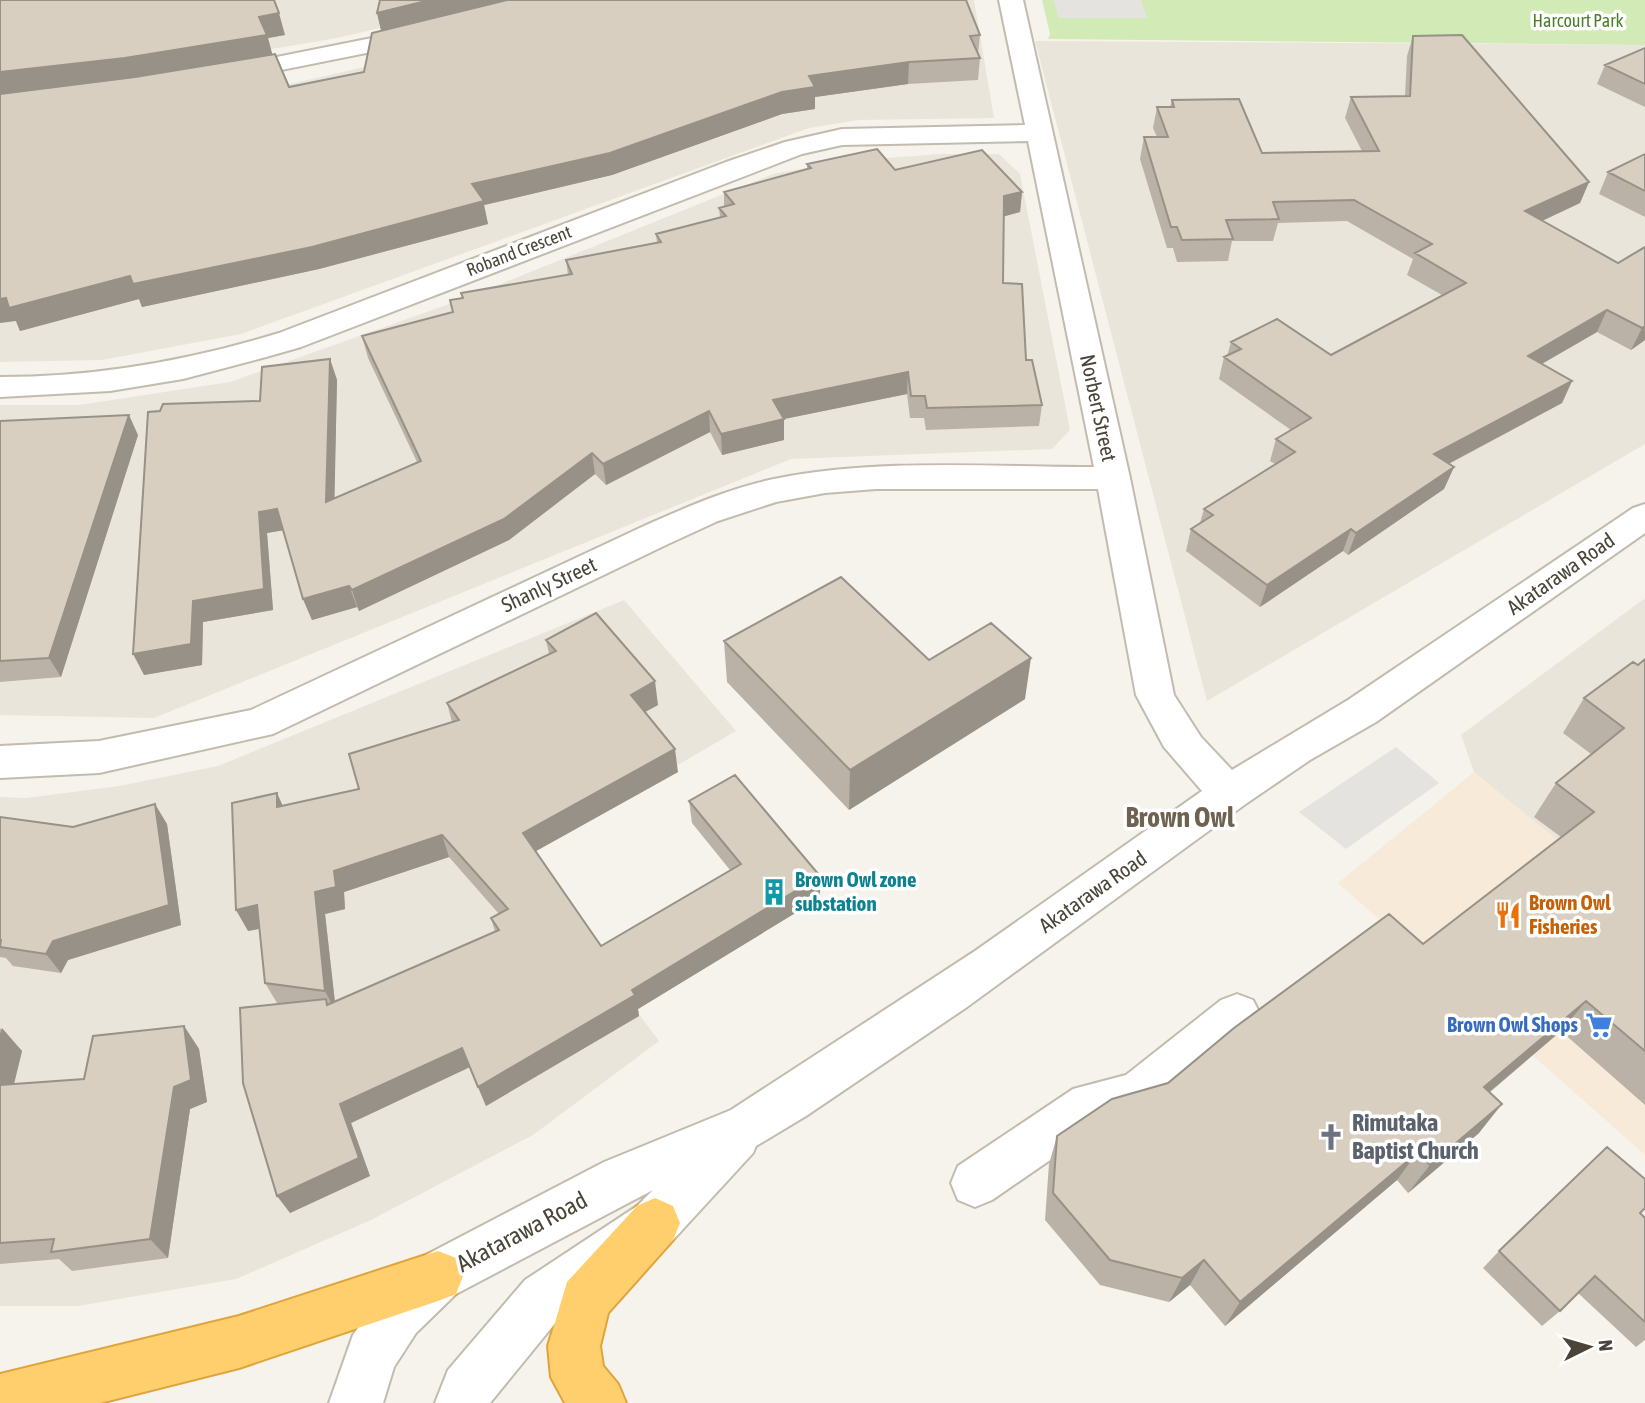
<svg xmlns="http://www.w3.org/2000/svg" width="1645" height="1403" viewBox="0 0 1645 1403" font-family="'Asap Condensed',sans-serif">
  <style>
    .residential { fill: #eae5da }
    .commercial { fill: #f7ead8 }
    .green { fill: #d2eab5 }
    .parking { fill: #e5e3e0 }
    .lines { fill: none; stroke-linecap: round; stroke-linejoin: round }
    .minor-casing { stroke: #c2bbae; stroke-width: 4 }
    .highway-casing { stroke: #e0a43c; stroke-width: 4 }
    .minor { fill: #fff; fill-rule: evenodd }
    .highway { fill: #ffcf6e; fill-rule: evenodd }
    .wall { fill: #bab2a6; fill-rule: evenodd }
    .shaded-wall { fill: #979187 }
    .building { fill: #d8cfc1; stroke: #979187; stroke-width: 2 }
    .labels { text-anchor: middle; stroke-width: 7; stroke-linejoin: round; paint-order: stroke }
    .far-park-label { font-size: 18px; fill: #4a7f2a; stroke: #fff }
    .far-street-label { font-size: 18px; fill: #4b4439; stroke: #fff }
    .street-label { font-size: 21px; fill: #4b4439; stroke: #fff }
    .culture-label { font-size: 21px; font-weight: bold; fill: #0d838f; stroke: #fff; text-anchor: start }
    .food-label { font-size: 21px; font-weight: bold; fill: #c56008; stroke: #fff; text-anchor: start }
    .shop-label { font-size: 21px; font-weight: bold; fill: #366cbe; stroke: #fff; text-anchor: end }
    .near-worship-label { font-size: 24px; font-weight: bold; fill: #5b616d; stroke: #fff; text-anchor: start }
    .near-street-label { font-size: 24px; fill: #4b4439; stroke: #fff }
    .district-label { font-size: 28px; font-weight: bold; fill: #6e6250; stroke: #fff }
  </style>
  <rect width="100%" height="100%" fill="#f6f3ec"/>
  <path class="residential" d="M 172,0 L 500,0 L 337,38 L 44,87 Z
    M 643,0 L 974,0 L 994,118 L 858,120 L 809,128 L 241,334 L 102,360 L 0,362 L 0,130 L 155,115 L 566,21 Z
    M 1035,41 L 1645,45 L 1645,444 L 1207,701 Z
    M 941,154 L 999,154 L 1020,174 L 1070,430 L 1052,449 L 791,459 L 154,718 L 0,715 L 0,405 L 79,405 L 230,382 L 466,298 L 773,174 L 845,161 Z
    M 1645,598 L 1645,915 L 1474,772 L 1461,735 Z
    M 624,600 L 736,731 L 521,857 L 659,1041 L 533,1135 L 371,1220 L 236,1279 L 78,1306 L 0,1306 L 0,797 L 26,798 L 119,786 L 218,766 Z"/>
  <path class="commercial" d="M 1474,772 L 1645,911 L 1645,1155 L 1338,883 Z"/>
  <path class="green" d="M 1042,0 L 1645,0 L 1645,45 L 1048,39 L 1050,34 Z"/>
  <path class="parking" d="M 1054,0 L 1141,0 L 1147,18 L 1058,18 Z
    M 1396,747 L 1439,783 L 1346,849 L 1299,812 Z"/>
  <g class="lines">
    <defs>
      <path id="minor" d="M 999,0 L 1023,0 L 1130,478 L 1174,695 L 1201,737 L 1232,770 L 1348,700 L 1633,508 L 1645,504 L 1645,533 L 1376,722 L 1310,760 L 1247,803 L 967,1007 L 806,1116 L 756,1146 L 753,1153 L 673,1240 L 561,1316 L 490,1403 L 435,1403 L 448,1370 L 525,1280 L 637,1206 L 653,1190 L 456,1294 L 416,1333 L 394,1367 L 383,1403 L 329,1403 L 353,1335 L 380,1297 L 420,1258 L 604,1162 L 731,1110 L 975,951 L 1202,791 L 1164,747 L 1136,695 L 1098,489 L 876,489 L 825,493 L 776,502 L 718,521 L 668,544 L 273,734 L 99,773 L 0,778 L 0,746 L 99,741 L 251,710 L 644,526 C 685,508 729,488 774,479 C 878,458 988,467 1094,467 L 1028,141 L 842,145 L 802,154 L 301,347 L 266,357 L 183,379 L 110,391 L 0,397 L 0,377 C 96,377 187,361 279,333 L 726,162 L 785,142 L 842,129 L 1025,125 Z
        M 422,28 L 431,30 L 434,35 L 431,40 L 227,81 L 218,79 L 215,74 L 218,69 L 227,67 Z
        M 1237,994 L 1253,1000 L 1260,1014 L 1253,1028 L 1155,1110 L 1101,1125 L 992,1200 L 975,1207 L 958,1200 L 951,1183 L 958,1166 L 1073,1089 L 1126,1075 L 1221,1000 Z"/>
      <path id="highway" d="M 655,1198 L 673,1206 L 680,1223 L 673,1240 L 608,1313 L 600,1346 L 603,1366 L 618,1384 L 626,1403 L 565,1403 L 551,1377 L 548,1346 L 567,1282 L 637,1206 Z
        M 438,1251 L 456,1258 L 463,1276 L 456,1294 L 438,1301 L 239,1368 L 100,1403 L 0,1403 L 0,1374 L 239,1316 Z"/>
    </defs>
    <use href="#minor" class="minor-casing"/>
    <use href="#highway" class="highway-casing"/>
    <use href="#minor" class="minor"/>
    <use href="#highway" class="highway"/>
  </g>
  <path class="wall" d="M 0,0 L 285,35 L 268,38 L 272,54 L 289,87 L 364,72 L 381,31 L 377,13 L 980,35 L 978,54 L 980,58 L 978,80 L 908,84 L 815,97 L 815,109 L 782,114 L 612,175 L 484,205 L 488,224 L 319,269 L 142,307 L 139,299 L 20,331 L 16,321 Z
    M 1413,36 L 1589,182 L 1580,203 L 1542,221 L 1618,263 L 1645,247 L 1645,340 L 1631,350 L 1597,332 L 1542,364 L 1572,381 L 1562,403 L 1449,464 L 1454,467 L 1444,489 L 1348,555 L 1343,551 L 1260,607 L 1186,551 L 1191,529 L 1200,523 L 1204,509 L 1275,464 L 1270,461 L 1276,439 L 1291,430 L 1219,379 L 1224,357 L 1227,356 L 1231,342 L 1331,355 L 1442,295 L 1407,275 L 1413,259 L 1347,221 L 1278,223 L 1273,241 L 1232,241 L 1228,261 L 1177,262 L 1173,248 L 1167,248 L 1140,159 L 1144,137 L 1157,137 L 1153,128 L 1157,107 L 1170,107 L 1172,100 L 1262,153 L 1362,151 L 1345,118 L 1351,97 L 1405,96 L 1407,56 Z
    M 1645,48 L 1645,107 L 1597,84 L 1605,65 Z
    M 1645,154 L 1645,217 L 1599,194 L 1608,172 Z
    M 807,164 L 895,170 L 1022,192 L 1020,212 L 1004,216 L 1003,283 L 1026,360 L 1042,405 L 1039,426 L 926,430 L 924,418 L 910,418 L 907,394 L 784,419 L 784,440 L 722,455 L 710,432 L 606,485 L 595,474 L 509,540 L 359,611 L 357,607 L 312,620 L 303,599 L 283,530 L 267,533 L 273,610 L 203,622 L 202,665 L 144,675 L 160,411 L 260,401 L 330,359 L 337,380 L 334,499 L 417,462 L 368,358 L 362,336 L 453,312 L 463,298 L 568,275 L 566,260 L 657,243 L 656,234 L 720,218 L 719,208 L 724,207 L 724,192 L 807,169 Z
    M 0,421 L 138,435 L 61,677 L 0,682 Z
    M 546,640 L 658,705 L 645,712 L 678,772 L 536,851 L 601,946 L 730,870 L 692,823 L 689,801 L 820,898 L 638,1009 L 639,1016 L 486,1106 L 470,1067 L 351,1123 L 370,1176 L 290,1213 L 280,1004 L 277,1003 L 265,983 L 259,929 L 248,931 L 283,806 L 359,789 L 452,722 L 447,703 L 549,654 ZM 449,857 L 499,914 L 491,918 L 495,932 L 335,1002 L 325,914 L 345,909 L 344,892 Z
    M 724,641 L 1025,699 L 849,810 L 727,682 Z
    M 1645,659 L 1645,1105 L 1561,1031 L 1489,1093 L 1479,1133 L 1408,1193 L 1397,1180 L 1225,1326 L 1190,1285 L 1169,1302 L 1100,1285 L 1045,1220 L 1049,1164 L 1057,1136 L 1168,1083 L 1423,944 L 1561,837 L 1534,817 L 1556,783 L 1591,754 L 1563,733 L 1584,698 L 1638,665 Z
    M 0,817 L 73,827 L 167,824 L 181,925 L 68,960 L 61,973 L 13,966 L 6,958 L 0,957 Z
    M 184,1026 L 199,1049 L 207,1102 L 190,1109 L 168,1258 L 72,1271 L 59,1259 L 0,1264 L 0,1028 L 22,1051 L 14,1084 L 84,1079 Z
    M 1640,1213 L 1645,1218 L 1645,1340 L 1636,1347 L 1578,1293 L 1560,1311 L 1542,1326 L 1483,1268 L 1499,1251 Z"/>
  <path class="shaded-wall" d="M 430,0 L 519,0 L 382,34 L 377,13 Z
    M 279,13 L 285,35 L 268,38 L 273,57 L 133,80 L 0,95 L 0,72 Z
    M 909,62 L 908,84 L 815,97 L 815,109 L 782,114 L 612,175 L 484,205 L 488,224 L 319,269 L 142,307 L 139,299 L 20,331 L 16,321 L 0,323 L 0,299 L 472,184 L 809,76 Z
    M 1589,182 L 1580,203 L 1516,233 L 1525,211 Z
    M 1022,192 L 1020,212 L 1002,217 L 1004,196 Z
    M 1607,310 L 1597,332 L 1519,377 L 1528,356 Z
    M 1645,326 L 1645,340 L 1631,350 L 1642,328 Z
    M 330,359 L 337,380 L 334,523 L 326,502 Z
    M 908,372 L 907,394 L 784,419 L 784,440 L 722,455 L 721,434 L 773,400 Z
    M 1572,381 L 1562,403 L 1425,476 L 1434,454 Z
    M 709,411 L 710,432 L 606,485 L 603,464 Z
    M 129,415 L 138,435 L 61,677 L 49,658 Z
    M 592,453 L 595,474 L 509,540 L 359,611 L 352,590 Z
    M 1454,467 L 1444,489 L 1348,555 L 1356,533 Z
    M 277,509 L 285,530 L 267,533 L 273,610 L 203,622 L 202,665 L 144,675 L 133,654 L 193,601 L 259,512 Z
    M 1351,529 L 1343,551 L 1260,607 L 1267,585 Z
    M 349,586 L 357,607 L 312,620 L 303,599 Z
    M 1031,658 L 1025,699 L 849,810 L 850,770 Z
    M 655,681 L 658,705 L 634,718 L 631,695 Z
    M 675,749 L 678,772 L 529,855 L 523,833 Z
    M 277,793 L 287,815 L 277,807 Z
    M 155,804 L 167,824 L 181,925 L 68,960 L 61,973 L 46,954 L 53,941 Z
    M 442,835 L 449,857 L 344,892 L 345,909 L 325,914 L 336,1012 L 325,991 L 315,892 L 334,871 Z
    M 820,876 L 820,898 L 638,1009 L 639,1016 L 486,1106 L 478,1087 L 632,990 Z
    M 257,905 L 268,927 L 248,931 L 236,910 Z
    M 1586,1001 L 1561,1031 L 1461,1116 L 1484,1087 Z
    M 184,1026 L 199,1049 L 207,1102 L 190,1109 L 168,1258 L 150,1239 Z
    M 2,1028 L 22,1051 L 8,1108 L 0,1100 L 0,1034 Z
    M 462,1048 L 470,1067 L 351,1123 L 370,1176 L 290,1213 L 277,1196 L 340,1104 Z
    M 1502,1104 L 1479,1133 L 1408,1193 L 1430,1165 Z
    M 1417,1153 L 1397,1180 L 1225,1326 L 1240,1302 Z
    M 1204,1260 L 1190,1285 L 1169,1302 L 1182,1278 Z"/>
  <path class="building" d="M 0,0 L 274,0 L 279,13 L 259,17 L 267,35 L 125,58 L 0,72 Z
    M 380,0 L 430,0 L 377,13 Z
    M 507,0 L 966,0 L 980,35 L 970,36 L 980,58 L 909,62 L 809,76 L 815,87 L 782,92 L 610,153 L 472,184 L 484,201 L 312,247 L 133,284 L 130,276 L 9,308 L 6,298 L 0,299 L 0,94 L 135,77 L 275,54 L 289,87 L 364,72 L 372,33 Z
    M 1462,35 L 1589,182 L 1525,211 L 1618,263 L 1645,247 L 1645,326 L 1642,328 L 1607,310 L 1528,356 L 1572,381 L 1434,454 L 1454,467 L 1356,533 L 1351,529 L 1267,585 L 1191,529 L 1213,515 L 1204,509 L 1295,452 L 1276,439 L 1311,418 L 1224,357 L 1241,349 L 1231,342 L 1277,319 L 1331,355 L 1466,283 L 1415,253 L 1432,244 L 1354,200 L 1273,202 L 1279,219 L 1226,220 L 1233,239 L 1182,240 L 1177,227 L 1171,227 L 1144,137 L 1168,137 L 1157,107 L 1174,107 L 1172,100 L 1239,99 L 1262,153 L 1379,151 L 1351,97 L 1410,96 L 1413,36 Z
    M 1645,48 L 1645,84 L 1605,65 Z
    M 877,149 L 895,170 L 982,150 L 1022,192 L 1004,196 L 1003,283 L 1022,284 L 1026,360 L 1032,360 L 1042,405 L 927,408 L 925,396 L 911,396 L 908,372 L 773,400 L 784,419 L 721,434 L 709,411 L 603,464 L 592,453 L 504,519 L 352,590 L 349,586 L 303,599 L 277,509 L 259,512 L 264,589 L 193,601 L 191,644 L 133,654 L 148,412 L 160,411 L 163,404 L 260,401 L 262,367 L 330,359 L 326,502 L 421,461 L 362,336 L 453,312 L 450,300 L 463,298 L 461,293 L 572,274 L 566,260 L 661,242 L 656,234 L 726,216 L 719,208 L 734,204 L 724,192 L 811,168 L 807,164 Z
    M 1645,154 L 1645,191 L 1608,172 Z
    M 129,415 L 49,658 L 0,661 L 0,421 Z
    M 841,577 L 929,660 L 991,623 L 1031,658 L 850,770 L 724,641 Z
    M 596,613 L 655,681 L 631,695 L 675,749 L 523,833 L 601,946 L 741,864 L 689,801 L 735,775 L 820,876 L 632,990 L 635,995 L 478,1087 L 462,1048 L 340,1104 L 359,1158 L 277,1196 L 243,1083 L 240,1008 L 326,999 L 327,1005 L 499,930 L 491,918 L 508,909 L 442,835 L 334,871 L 336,887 L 315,892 L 325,991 L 265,983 L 257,905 L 236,910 L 232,803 L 277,793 L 277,807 L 359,789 L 349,754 L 459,720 L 447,703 L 556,651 L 546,640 Z
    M 1645,659 L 1645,1051 L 1586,1001 L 1484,1087 L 1502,1104 L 1430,1165 L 1417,1153 L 1240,1302 L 1204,1260 L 1182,1278 L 1110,1260 L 1053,1193 L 1057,1136 L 1112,1099 L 1168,1083 L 1234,1028 L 1389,914 L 1423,944 L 1594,812 L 1556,783 L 1624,728 L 1584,698 L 1633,662 L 1638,665 Z
    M 155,804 L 169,905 L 53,941 L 46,954 L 0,947 L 1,940 L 0,940 L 0,817 L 73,827 Z
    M 184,1026 L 191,1080 L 174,1087 L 150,1239 L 51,1252 L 54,1239 L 0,1243 L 0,1085 L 84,1079 L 93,1036 Z
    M 1607,1147 L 1645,1179 L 1645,1208 L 1640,1213 L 1645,1218 L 1645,1322 L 1595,1276 L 1560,1311 L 1499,1251 Z"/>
  <defs>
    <symbol id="building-bare" viewBox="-9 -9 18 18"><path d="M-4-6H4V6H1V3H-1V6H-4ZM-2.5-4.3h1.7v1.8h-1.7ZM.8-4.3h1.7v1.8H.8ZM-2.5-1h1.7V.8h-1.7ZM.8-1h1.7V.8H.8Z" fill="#0f9aa8" stroke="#fff" stroke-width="2.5" paint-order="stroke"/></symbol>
    <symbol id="restaurant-bare" viewBox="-9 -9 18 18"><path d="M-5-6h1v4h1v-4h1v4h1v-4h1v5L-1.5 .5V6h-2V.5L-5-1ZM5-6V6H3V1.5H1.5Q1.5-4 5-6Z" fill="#e8710a" stroke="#fff" stroke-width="2.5" paint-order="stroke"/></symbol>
    <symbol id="supermarket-bare" viewBox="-9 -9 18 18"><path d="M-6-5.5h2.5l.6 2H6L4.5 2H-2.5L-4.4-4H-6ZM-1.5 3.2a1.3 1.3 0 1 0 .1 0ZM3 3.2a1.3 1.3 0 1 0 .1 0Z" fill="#3f7fe0" stroke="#fff" stroke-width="2.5" paint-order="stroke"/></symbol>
    <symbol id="church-bare" viewBox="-9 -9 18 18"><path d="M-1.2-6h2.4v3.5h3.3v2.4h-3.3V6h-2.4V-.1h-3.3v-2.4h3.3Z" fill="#6b7280" stroke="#fff" stroke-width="2.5" paint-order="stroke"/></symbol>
  </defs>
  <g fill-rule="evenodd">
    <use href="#building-bare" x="755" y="873" width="38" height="38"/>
    <use href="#restaurant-bare" x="1489" y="896" width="38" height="38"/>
    <use href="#supermarket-bare" x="1580" y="1006" width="38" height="38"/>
    <use href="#church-bare" x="1312" y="1118" width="38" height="38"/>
  </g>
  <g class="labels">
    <g class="far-park-label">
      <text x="1578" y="27">Harcourt Park</text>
    </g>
    <g class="far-street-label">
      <text transform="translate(519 251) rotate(-21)" y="6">Roband Crescent</text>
    </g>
    <g class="street-label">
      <text transform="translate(1098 408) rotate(78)" y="7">Norbert Street</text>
      <text transform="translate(1561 574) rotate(-35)" y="7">Akatarawa Road</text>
      <text transform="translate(549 585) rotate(-25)" y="7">Shanly Street</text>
      <text transform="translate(1093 892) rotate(-35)" y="7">Akatarawa Road</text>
    </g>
    <g class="culture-label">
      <text x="795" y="887">Brown Owl zone<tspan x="795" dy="24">substation</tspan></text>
    </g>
    <g class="food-label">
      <text x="1529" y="910">Brown Owl<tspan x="1529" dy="24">Fisheries</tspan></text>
    </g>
    <g class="shop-label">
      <text x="1578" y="1032">Brown Owl Shops</text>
    </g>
    <g class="near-worship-label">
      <text x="1352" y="1131">Rimutaka<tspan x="1352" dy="28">Baptist Church</tspan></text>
    </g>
    <g class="near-street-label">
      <text transform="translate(522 1232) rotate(-28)" y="8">Akatarawa Road</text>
    </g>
    <g class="district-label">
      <text x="1180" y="827">Brown Owl</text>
    </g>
  </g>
  <g transform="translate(1589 1347) rotate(85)" stroke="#ffffff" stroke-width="5" paint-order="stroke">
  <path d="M0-5L12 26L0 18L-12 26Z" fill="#4b4439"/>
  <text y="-10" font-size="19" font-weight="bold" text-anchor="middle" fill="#4b4439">N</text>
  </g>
</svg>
